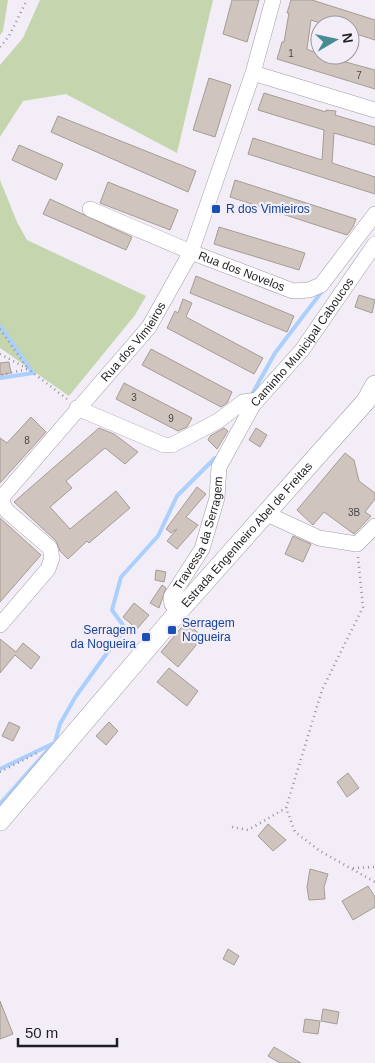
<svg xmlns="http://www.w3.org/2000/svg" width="375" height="1063" viewBox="0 0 375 1063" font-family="Helvetica,sans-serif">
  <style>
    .green { fill: #c5d5ae }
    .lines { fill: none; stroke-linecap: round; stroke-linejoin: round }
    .stream { stroke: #abd0fd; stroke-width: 4 }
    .building { fill: #cfc5be; stroke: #a69c95 }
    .minor-casing { stroke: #9f9aa4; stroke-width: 16 }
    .major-casing { stroke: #9f9aa4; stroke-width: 20 }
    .path { stroke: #96929a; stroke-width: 2.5; stroke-dasharray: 1 4; stroke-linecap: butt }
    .minor { stroke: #fff; stroke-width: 15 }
    .major { stroke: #fff; stroke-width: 19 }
    .transit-dot { fill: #1a4fb4; stroke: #f2edf7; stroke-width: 2 }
    .labels { text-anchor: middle; stroke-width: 4.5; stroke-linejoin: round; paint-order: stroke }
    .number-label { font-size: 10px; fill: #4c4849 }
    .transit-label { font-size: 12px; fill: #164399; stroke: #f2edf7; text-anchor: start }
    .street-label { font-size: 12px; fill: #201e22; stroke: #f2edf7 }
  </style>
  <rect width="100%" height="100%" fill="#f2edf7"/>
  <path class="green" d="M 0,0 L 8,0 L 3,31 L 0,35 Z
    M 40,0 L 213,0 L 177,153 L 66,94 L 23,101 L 0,137 L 0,65 L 23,38 Z
    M 0,180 L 17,222 L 27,240 L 146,296 L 135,315 L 69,396 L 0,348 Z"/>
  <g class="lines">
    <path class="stream" d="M 0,326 L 33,373 L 0,378
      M 251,396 L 275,353 L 323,290
      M 0,769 L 52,744
      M 0,804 L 55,742 L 60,724 L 76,696 L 125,628 L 112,610 L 121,577 L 158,536 L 177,496 L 215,458"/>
  </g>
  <path class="building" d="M 232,0 L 259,0 L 247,42 L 223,34 Z
    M 291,0 L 312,0 L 375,20 L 375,40 L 350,32 L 350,25 L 326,25 L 311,20 L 307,49 L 320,55 L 375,70 L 375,89 L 277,59 L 282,42 L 284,42 L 289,13 L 287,13 Z
    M 209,78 L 231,85 L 215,137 L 193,130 Z
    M 264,93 L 326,112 L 326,110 L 336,111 L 335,115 L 375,127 L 375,145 L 334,133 L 332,163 L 375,177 L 375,194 L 248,154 L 253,138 L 322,160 L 324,130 L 258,110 Z
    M 58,116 L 196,171 L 188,192 L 51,132 Z
    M 19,145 L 63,164 L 56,180 L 12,160 Z
    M 235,180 L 356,219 L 353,227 L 347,235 L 230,197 Z
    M 108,182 L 178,210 L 170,230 L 100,203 Z
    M 50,199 L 132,237 L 126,250 L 43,214 Z
    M 219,227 L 305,253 L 299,270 L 214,244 Z
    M 196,276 L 294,316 L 287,332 L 190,293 Z
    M 359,295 L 375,300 L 372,313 L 355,307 Z
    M 183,299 L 192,303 L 186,317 L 263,358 L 254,374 L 167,328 L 175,311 L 178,313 Z
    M 151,349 L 232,392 L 227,403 L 221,407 L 142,365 Z
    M 9,362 L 11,373 L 0,375 L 0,363 Z
    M 124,383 L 192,418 L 187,427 L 178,431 L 116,399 Z
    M 31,417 L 46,432 L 0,483 L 0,438 L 7,443 Z
    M 99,428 L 114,434 L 138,452 L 125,464 L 105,448 L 66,481 L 72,488 L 50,507 L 70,529 L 116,491 L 130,508 L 89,543 L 87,541 L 68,559 L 60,551 L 56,541 L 14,502 Z
    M 224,428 L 228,431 L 217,449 L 208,440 L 210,436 Z
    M 256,428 L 267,435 L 260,447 L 249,440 Z
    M 345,453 L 354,460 L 359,481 L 375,493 L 375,499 L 365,512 L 371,516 L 354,534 L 324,512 L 313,525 L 297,510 Z
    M 197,487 L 206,494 L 186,517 L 198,525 L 177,549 L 167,541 L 177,529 L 171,533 L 166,529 Z
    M 0,518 L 41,555 L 0,602 Z
    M 293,536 L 311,544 L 303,562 L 285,554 Z
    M 156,570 L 166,572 L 164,582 L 155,580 Z
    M 162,585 L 166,588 L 159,608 L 150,603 Z
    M 134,603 L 149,615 L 137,629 L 123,617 Z
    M 186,622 L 203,637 L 178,667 L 161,652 Z
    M 0,639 L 16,652 L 23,643 L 40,657 L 31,669 L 15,655 L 0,673 Z
    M 169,668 L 198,691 L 187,706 L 157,682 Z
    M 9,722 L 20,727 L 13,741 L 2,736 Z
    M 109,722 L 118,731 L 106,745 L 96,736 Z
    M 348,773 L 359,788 L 347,797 L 337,782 Z
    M 268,824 L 286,840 L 273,851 L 258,836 Z
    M 310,869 L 328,874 L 324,887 L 325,899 L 309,900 L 307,887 Z
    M 368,886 L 375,897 L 375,907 L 353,920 L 342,901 Z
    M 228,949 L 239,956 L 234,965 L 223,959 Z
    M 0,1001 L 13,1034 L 0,1039 Z
    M 323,1009 L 339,1012 L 337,1024 L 321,1021 Z
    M 305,1019 L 320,1021 L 318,1034 L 303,1032 Z
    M 274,1047 L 301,1063 L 280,1063 L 268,1056 Z"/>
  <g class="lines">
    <defs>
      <g id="minor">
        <path d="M 253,73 L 375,110"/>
        <path id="s1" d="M 90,209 L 191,252 L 293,291 L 309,290 L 321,285 L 375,214"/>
        <path d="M 77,408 L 164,445 L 172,445 L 218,421 L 243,402 L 257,400"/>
        <path d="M 267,514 L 319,538 L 357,544 L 375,526"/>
        <path id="s2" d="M 179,611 L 172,604 L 171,597 L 202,549 L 217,498 L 219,467 L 253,405 L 302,350 L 375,244"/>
        <path id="s3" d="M 0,625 L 48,569 L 52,558 L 50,548 L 7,511 L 2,503 L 3,496 L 149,327 L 191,252 L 253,73 L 273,0"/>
      </g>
      <g id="major">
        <path id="s4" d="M 0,821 L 179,611 L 366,401 L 375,385"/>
      </g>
    </defs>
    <use href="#minor" class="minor-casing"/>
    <use href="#major" class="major-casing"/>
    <path class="path" d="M 0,47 L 9,36 L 27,0
      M 0,329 L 28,369 L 0,375
      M 0,354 L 28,369 L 67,399
      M 358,557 L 363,607 L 322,690 L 286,808 L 295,832 L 320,851 L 375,882
      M 0,772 L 37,753
      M 232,827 L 248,830 L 286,808
      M 353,868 L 375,867"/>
    <use href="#minor" class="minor"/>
    <use href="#major" class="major"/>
  </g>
  <g class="transit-dot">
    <rect x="211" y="204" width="10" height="10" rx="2.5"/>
    <rect x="167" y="625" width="10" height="10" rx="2.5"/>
    <rect x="141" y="632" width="10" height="10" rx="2.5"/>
  </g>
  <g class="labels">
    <g class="number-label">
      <text x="291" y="57">1</text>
      <text x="359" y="79">7</text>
      <text x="134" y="401">3</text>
      <text x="171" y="422">9</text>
      <text x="27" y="444">8</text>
      <text x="354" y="516">3B</text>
    </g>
    <g class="transit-label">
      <text x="226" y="213">R dos Vimieiros</text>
      <text x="182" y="627">Serragem<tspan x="182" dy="14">Nogueira</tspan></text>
      <text x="136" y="634" text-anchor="end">Serragem<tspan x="136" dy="14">da Nogueira</tspan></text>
    </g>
    <g class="street-label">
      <text dy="4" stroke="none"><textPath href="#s1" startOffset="164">Rua dos Novelos</textPath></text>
      <text dy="4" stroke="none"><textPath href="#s2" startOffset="309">Caminho Municipal Caboucos</textPath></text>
      <text dy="4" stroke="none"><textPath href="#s3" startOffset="371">Rua dos Vimieiros</textPath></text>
      <text dy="4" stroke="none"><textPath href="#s2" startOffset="88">Travessa da Serragem</textPath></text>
      <text dy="4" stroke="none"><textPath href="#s4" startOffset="378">Estrada Engenheiro Abel de Freitas</textPath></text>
    </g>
  </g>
  <g transform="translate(335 40) rotate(81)"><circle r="24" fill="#f2edf7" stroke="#9e9aa2"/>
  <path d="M0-4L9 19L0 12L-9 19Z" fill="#458c93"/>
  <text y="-8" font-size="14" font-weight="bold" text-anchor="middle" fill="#201e22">N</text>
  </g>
  <path d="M18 1038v8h99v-8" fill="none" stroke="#201e22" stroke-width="2.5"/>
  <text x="25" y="1038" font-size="15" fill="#201e22" stroke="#f2edf7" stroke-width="4" paint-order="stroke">50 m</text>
</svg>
